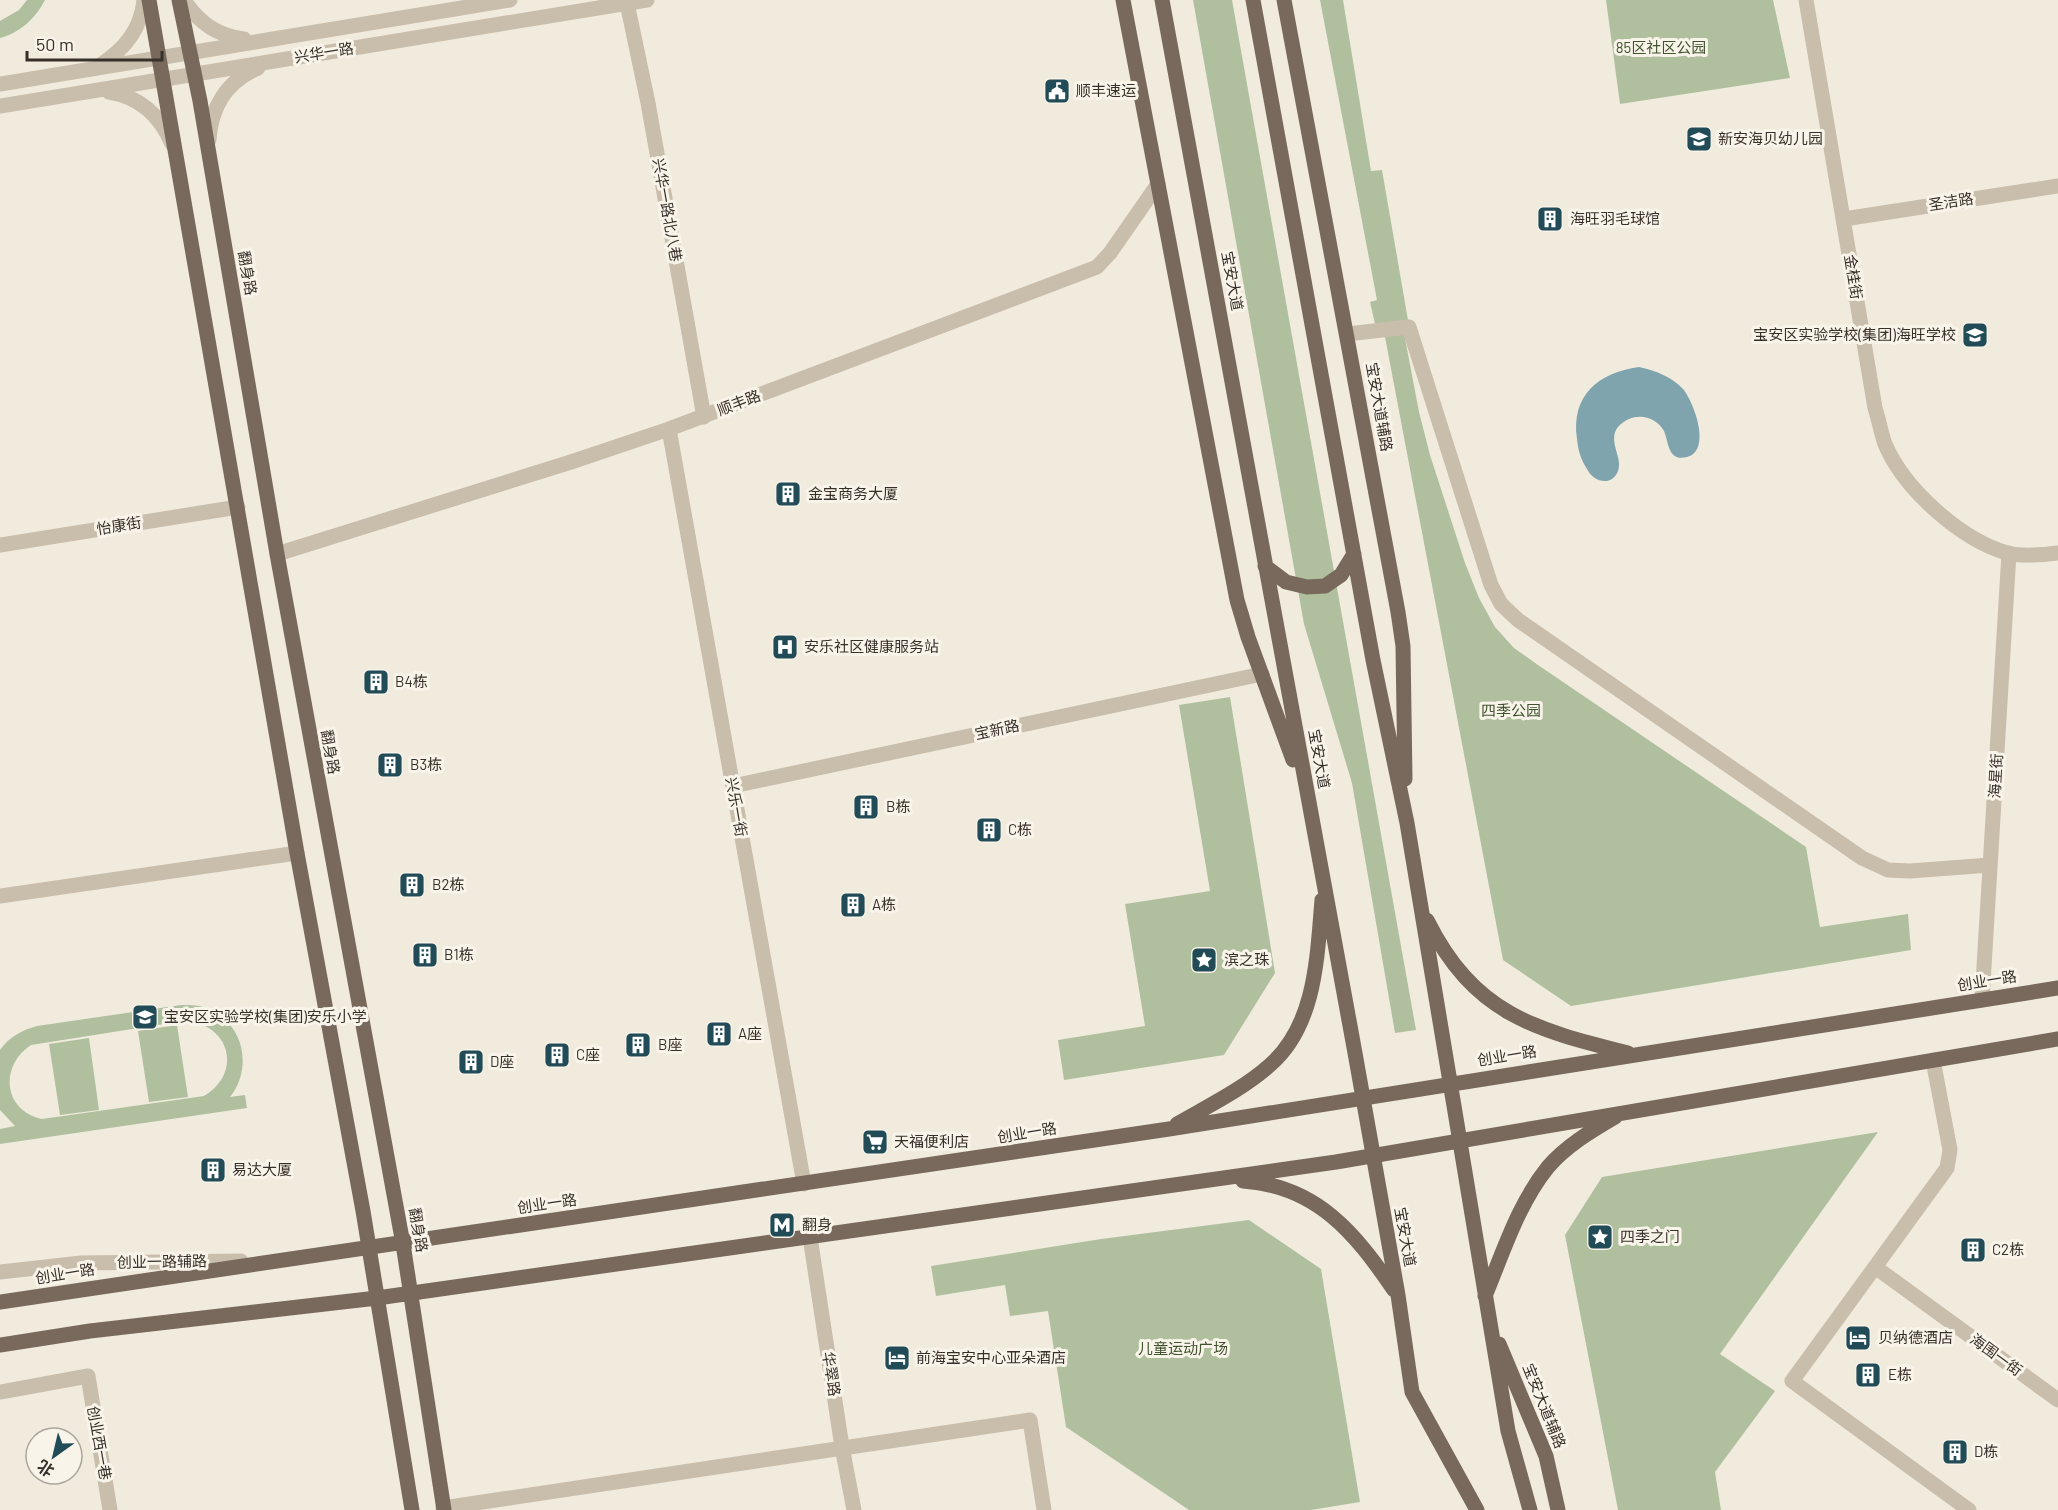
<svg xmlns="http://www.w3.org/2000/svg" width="2058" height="1510" viewBox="0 0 2058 1510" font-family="Barlow,'Noto Sans SC',sans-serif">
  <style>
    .green { fill: #b0c09f; fill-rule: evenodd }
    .water { fill: #7fa4ad }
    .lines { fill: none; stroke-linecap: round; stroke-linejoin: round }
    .minor { stroke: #c9bdab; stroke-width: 15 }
    .major { stroke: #78695c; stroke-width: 15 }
    .labels { text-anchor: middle; stroke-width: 6; stroke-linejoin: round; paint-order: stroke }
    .park-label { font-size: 15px; fill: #41542f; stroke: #f9f4ea }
    .street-label { font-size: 15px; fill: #37302a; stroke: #f9f4ea }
    .poi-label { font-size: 15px; fill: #37302a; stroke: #f9f4ea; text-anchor: start }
  </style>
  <rect width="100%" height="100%" fill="#f1ebde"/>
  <path class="green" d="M 27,0 L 45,0 C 36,18 20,33 0,38 L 0,21 L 19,10 Z
    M 1193,0 L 1232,0 L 1416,1030 L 1395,1033 L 1352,783 L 1304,624 Z
    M 1320,0 L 1343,0 L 1371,171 L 1382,170 L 1408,320 L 1375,324 L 1370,302 L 1377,300 Z
    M 1606,0 L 1773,0 L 1790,78 L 1620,104 Z
    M 1404,333 L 1419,412 L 1430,455 L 1465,563 L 1479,598 L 1495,627 L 1514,648 L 1538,665 L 1806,847 L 1820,927 L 1908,914 L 1911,950 L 1571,1006 L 1503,960 L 1385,337 Z
    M 1230,697 L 1275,973 L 1224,1055 L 1064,1080 L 1058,1040 L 1145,1026 L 1125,904 L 1210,891 L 1179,705 Z
    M 181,1005 C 191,1005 200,1005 209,1009 C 244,1024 253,1068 230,1097 L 245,1095 L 247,1108 L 0,1144 L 0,1129 L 15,1126 L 0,1110 L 0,1050 C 9,1037 22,1030 37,1026 ZM 183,1021 C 229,1022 244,1072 204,1096 L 42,1119 C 2,1110 0,1065 31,1045 Z
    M 177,1025 L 188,1097 L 149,1102 L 138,1031 Z
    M 89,1038 L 99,1110 L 60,1115 L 49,1044 Z
    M 1878,1132 L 1720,1354 L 1775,1391 L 1715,1472 L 1721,1510 L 1618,1510 L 1565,1235 L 1602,1177 Z
    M 1249,1220 L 1321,1269 L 1360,1502 L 1311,1510 L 1189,1510 L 1066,1427 L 1048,1311 L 1010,1316 L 1005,1285 L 936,1296 L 931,1266 L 1101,1239 Z"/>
  <path class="water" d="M 1639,367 C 1656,371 1671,376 1683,389 C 1694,402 1712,451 1687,457 C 1668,462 1669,443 1664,431 C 1658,419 1642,413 1629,419 C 1599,433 1625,456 1618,471 C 1612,487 1593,482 1587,469 C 1581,460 1578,450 1577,439 C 1571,395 1598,373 1639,367 Z"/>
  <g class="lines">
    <path class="minor" d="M 184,0 C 198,22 217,36 244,39
      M 623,0 L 627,3 L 648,103 L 704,417
      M 1806,0 L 1875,408 C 1879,420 1881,433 1885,444 C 1904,489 1960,539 2007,553 C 2023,557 2042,555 2058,553
      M 99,66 C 124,50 141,30 144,0
      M 0,84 L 510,0
      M 109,92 C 140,97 160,115 172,144
      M 0,106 L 647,0
      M 209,140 C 211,107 227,81 258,68
      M 1844,219 L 2058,186
      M 1347,334 L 1409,327 L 1491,585 L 1501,604 L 1518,620 L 1862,858 L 1888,870 L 1910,871 L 1990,865
      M 669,429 L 804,1184
      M 0,545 L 238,507
      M 277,554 L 571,462 L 669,429 L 1097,267 L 1110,253 L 1158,184
      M 733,786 L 1262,674
      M 0,896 L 297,853
      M 1982,1000 L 2009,553
      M 1933,1060 L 1950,1150 L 1947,1168 L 1792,1381 L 1969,1510
      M 810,1237 L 842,1447 L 854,1510
      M 1875,1267 L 2058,1400
      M 0,1272 L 81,1263 L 241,1261
      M 0,1392 L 88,1376 L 110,1510
      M 443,1508 L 1030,1420 L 1044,1510"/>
    <path class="major" d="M 149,0 L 297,853 L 363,1211 L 412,1510
      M 179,0 L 200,101 L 277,554 L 403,1244 L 444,1510
      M 1123,0 L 1237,600 L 1248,637 L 1293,760
      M 1162,0 L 1355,1053 L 1398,1295 L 1412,1392 L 1477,1510
      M 1253,0 L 1373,660 L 1407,823 L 1508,1431 L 1530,1510
      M 1284,0 L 1398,612 L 1403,646 L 1405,779
      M 1265,566 L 1286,582 L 1307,587 L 1325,586 L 1341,575 L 1354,554
      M 1427,920 C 1474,1014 1533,1029 1628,1053
      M 1177,1124 C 1208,1106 1243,1089 1270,1065 C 1316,1025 1317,957 1322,900
      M 1243,1181 C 1317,1186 1355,1233 1394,1290
      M 1485,1296 C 1503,1253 1518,1204 1548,1167 C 1566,1146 1591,1131 1615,1117
      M 0,1302 L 1169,1129 L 2058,988
      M 1499,1344 L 1546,1456 L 1558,1510
      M 0,1345 L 90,1331 L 377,1298 L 1336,1162 L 2058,1039"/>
  </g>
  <defs>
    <symbol id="civic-square" viewBox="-11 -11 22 22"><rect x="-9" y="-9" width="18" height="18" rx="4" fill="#214b56" stroke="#f9f4ea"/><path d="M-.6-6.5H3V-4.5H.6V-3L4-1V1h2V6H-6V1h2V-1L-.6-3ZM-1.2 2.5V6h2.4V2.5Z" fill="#fff"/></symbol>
    <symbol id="school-square" viewBox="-11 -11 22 22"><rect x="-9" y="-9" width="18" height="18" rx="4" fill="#214b56" stroke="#f9f4ea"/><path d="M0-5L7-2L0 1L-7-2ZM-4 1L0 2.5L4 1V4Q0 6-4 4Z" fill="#fff"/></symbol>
    <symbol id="building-square" viewBox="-11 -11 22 22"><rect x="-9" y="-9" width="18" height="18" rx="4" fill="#214b56" stroke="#f9f4ea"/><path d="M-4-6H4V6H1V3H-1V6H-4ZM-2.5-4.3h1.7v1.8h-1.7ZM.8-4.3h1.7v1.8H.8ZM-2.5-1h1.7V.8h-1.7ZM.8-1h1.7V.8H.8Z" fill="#fff"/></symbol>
    <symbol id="hospital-square" viewBox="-11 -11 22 22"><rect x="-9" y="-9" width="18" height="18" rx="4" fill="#214b56" stroke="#f9f4ea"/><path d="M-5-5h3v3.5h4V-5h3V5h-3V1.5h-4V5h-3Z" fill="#fff"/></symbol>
    <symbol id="sight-square" viewBox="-11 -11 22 22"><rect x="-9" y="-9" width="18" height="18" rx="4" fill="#214b56" stroke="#f9f4ea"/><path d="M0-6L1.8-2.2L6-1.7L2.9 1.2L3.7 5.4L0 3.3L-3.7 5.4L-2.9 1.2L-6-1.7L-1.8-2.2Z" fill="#fff"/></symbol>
    <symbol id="supermarket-square" viewBox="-11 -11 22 22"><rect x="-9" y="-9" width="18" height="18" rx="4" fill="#214b56" stroke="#f9f4ea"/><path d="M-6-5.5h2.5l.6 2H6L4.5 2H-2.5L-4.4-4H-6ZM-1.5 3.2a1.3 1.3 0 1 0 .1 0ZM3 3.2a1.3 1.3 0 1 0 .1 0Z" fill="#fff"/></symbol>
    <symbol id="metro-square" viewBox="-11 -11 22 22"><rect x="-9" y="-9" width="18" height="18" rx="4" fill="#214b56" stroke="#f9f4ea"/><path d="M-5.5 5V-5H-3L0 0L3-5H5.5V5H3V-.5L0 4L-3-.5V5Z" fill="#fff"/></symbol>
    <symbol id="hotel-square" viewBox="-11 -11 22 22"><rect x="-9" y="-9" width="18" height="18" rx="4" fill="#214b56" stroke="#f9f4ea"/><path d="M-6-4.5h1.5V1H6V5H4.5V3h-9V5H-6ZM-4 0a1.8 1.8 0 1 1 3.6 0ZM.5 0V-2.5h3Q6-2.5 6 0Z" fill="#fff"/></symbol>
  </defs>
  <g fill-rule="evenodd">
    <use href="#civic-square" x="1042" y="76" width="30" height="30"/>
    <use href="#school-square" x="1684" y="124" width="30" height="30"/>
    <use href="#building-square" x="1535" y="204" width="30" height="30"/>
    <use href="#school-square" x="1960" y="320" width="30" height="30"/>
    <use href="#building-square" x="773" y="479" width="30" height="30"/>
    <use href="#hospital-square" x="770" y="632" width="30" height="30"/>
    <use href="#building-square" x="361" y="667" width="30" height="30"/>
    <use href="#building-square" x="375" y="750" width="30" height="30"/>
    <use href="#building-square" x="851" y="792" width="30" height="30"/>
    <use href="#building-square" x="974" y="815" width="30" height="30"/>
    <use href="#building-square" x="397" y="870" width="30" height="30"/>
    <use href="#building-square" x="838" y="890" width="30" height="30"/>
    <use href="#building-square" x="410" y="940" width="30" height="30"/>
    <use href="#sight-square" x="1189" y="945" width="30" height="30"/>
    <use href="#school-square" x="130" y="1002" width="30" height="30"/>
    <use href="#building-square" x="704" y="1019" width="30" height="30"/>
    <use href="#building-square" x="623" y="1030" width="30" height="30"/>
    <use href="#building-square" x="542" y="1040" width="30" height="30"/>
    <use href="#building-square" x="456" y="1047" width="30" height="30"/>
    <use href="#supermarket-square" x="860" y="1127" width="30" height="30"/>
    <use href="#building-square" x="198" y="1155" width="30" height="30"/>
    <use href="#metro-square" x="767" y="1210" width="30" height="30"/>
    <use href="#sight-square" x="1585" y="1222" width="30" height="30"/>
    <use href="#building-square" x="1958" y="1235" width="30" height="30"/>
    <use href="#hotel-square" x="1843" y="1323" width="30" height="30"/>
    <use href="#hotel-square" x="882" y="1343" width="30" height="30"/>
    <use href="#building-square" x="1853" y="1360" width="30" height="30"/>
    <use href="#building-square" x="1940" y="1437" width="30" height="30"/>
  </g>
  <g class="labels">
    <g class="park-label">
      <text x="1661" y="53">85区社区公园</text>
      <text x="1511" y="716">四季公园</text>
      <text x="1183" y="1354">儿童运动广场</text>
    </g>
    <g class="street-label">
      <text transform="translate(324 53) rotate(-9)" y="5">兴华一路</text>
      <text transform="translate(1951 202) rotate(-9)" y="5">圣洁路</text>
      <text transform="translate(667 210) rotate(80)" y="5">兴华一路北八巷</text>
      <text transform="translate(247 273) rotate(80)" y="5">翻身路</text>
      <text transform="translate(1853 277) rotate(81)" y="5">金桂街</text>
      <text transform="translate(1232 281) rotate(80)" y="5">宝安大道</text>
      <text transform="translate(739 403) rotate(-21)" y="5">顺丰路</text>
      <text transform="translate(1379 407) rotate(80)" y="5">宝安大道辅路</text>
      <text transform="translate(119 526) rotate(-9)" y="5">怡康街</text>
      <text transform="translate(997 730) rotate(-12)" y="5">宝新路</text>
      <text transform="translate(330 752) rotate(80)" y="5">翻身路</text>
      <text transform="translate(1319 759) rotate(80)" y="5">宝安大道</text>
      <text transform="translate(1996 776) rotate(-87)" y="5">海星街</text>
      <text transform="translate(736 807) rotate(80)" y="5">兴乐一街</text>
      <text transform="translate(1987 981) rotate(-9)" y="5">创业一路</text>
      <text transform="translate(1507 1056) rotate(-9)" y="5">创业一路</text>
      <text transform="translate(1027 1133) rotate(-9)" y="5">创业一路</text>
      <text transform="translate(547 1204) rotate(-8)" y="5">创业一路</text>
      <text transform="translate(418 1230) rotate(80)" y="5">翻身路</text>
      <text transform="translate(1405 1237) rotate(80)" y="5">宝安大道</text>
      <text transform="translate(162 1262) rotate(-1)" y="5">创业一路辅路</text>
      <text transform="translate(65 1274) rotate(-9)" y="5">创业一路</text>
      <text transform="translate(1996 1355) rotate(36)" y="5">海围一街</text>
      <text transform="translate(831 1374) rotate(81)" y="5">华翠路</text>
      <text transform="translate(1544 1406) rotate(68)" y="5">宝安大道辅路</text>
      <text transform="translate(99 1443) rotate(80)" y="5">创业西一巷</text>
    </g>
    <g class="poi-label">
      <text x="1076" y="96">顺丰速运</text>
      <text x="1718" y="144">新安海贝幼儿园</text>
      <text x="1570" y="224">海旺羽毛球馆</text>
      <text x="1956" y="340" text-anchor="end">宝安区实验学校(集团)海旺学校</text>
      <text x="808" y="499">金宝商务大厦</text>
      <text x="804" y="652">安乐社区健康服务站</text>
      <text x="395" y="687">B4栋</text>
      <text x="410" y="770">B3栋</text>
      <text x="886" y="812">B栋</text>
      <text x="1008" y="835">C栋</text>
      <text x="432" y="890">B2栋</text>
      <text x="872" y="910">A栋</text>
      <text x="444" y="960">B1栋</text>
      <text x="1224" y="965">滨之珠</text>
      <text x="164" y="1022">宝安区实验学校(集团)安乐小学</text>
      <text x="738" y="1039">A座</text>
      <text x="658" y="1050">B座</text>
      <text x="576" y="1060">C座</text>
      <text x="490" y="1067">D座</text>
      <text x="894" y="1147">天福便利店</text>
      <text x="232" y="1175">易达大厦</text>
      <text x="802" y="1230">翻身</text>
      <text x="1620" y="1242">四季之门</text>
      <text x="1992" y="1255">C2栋</text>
      <text x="1878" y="1343">贝纳德酒店</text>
      <text x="916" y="1363">前海宝安中心亚朵酒店</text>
      <text x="1888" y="1380">E栋</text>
      <text x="1974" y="1457">D栋</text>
    </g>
  </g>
  <g transform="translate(54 1456) rotate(214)"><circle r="28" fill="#f9f4ea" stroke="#aba69d" stroke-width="1.5"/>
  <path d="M0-4.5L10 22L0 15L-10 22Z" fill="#214b56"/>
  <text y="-9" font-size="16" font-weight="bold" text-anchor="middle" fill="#37302a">北</text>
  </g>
  <path d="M27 51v9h135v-9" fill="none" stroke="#37302a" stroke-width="3"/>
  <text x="36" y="51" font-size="18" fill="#37302a" stroke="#f9f4ea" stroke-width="4.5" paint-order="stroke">50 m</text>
</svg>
